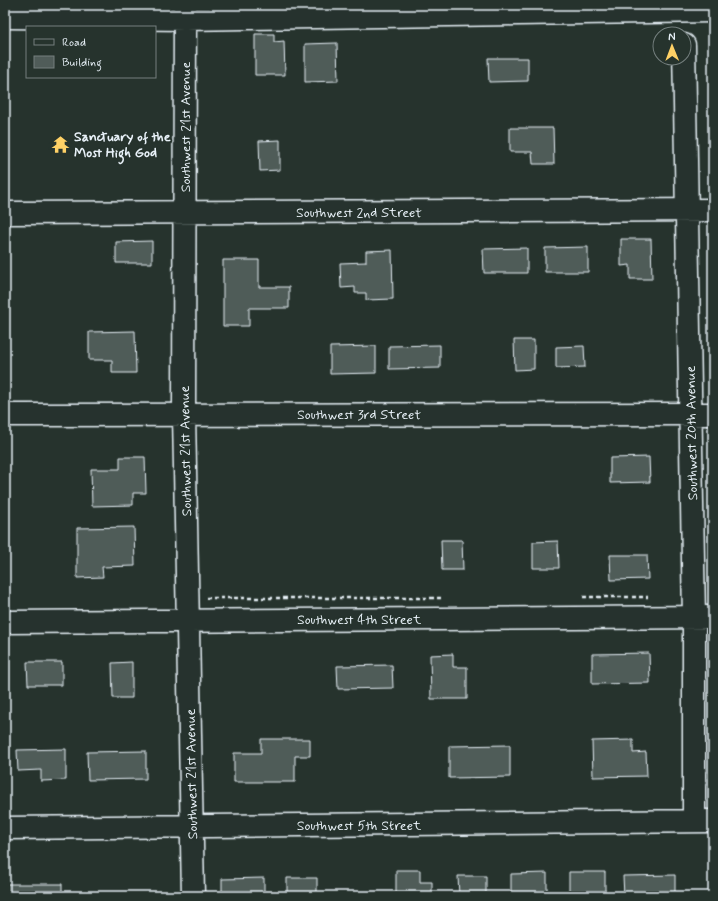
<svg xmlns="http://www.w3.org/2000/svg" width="718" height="901" viewBox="0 0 718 901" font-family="Mynerve,sans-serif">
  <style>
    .building { fill: #505c59; stroke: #e8f1f8 }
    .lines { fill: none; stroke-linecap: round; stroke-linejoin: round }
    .minor-casing { stroke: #e8f1f8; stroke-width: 25 }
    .path { stroke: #e8f1f8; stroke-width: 2.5; stroke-dasharray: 4 3; stroke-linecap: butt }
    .minor { stroke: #26332d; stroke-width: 22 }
    .labels { text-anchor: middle; stroke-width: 3.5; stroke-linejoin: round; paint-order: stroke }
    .street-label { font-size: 14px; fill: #e8f1f8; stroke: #26332d }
    .poi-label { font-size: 14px; font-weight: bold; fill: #e8f1f8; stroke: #26332d; text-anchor: start }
  </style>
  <rect width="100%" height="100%" fill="#26332d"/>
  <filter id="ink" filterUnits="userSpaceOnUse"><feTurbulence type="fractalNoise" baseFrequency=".025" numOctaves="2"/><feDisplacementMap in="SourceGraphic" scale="8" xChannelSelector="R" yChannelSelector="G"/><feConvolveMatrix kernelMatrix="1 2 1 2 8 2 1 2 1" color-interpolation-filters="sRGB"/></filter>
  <g filter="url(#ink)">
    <path class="building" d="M 255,34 L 274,34 L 274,42 L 284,41 L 285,75 L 255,75 Z
      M 337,43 L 338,81 L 305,82 L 305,44 Z
      M 488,58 L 528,58 L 528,81 L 489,82 Z
      M 510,128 L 553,128 L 554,164 L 533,164 L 532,152 L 510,152 Z
      M 280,140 L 280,170 L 260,171 L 259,141 Z
      M 621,239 L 651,239 L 652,279 L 630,279 L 630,265 L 621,266 Z
      M 152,241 L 152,263 L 116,263 L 116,242 Z
      M 588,247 L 588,272 L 545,272 L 545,248 Z
      M 527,248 L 527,273 L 484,273 L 483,249 Z
      M 392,250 L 393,299 L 366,300 L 366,293 L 355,293 L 355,287 L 341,288 L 340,263 L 366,262 L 366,251 Z
      M 223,260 L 259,260 L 259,287 L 289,287 L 289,308 L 249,308 L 249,326 L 223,326 Z
      M 711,287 L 713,287 L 713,300 L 711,300 Z
      M 135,331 L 136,373 L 112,373 L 112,360 L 89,360 L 89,332 Z
      M 514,340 L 534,340 L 534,369 L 515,370 Z
      M 440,345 L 440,368 L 389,369 L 389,346 Z
      M 376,346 L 376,373 L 330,374 L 330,347 Z
      M 584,346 L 585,367 L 556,368 L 556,347 Z
      M 120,457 L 145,457 L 146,493 L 133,493 L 133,505 L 92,506 L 91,469 L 120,469 Z
      M 649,457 L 650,482 L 610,483 L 610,458 Z
      M 134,527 L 135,566 L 102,567 L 103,577 L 77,578 L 77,528 Z
      M 441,540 L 462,540 L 463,570 L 442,570 Z
      M 558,541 L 559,568 L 533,568 L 533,542 Z
      M 610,555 L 647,555 L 648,579 L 611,580 Z
      M 649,653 L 650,683 L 592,684 L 592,654 Z
      M 453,654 L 453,667 L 467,667 L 467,699 L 431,699 L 430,655 Z
      M 27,662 L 62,662 L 62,685 L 28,685 Z
      M 132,662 L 132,698 L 113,698 L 112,663 Z
      M 392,665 L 393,688 L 338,689 L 337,666 Z
      M 261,739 L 310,739 L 310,756 L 295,756 L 295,782 L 234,782 L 234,753 L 261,753 Z
      M 633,740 L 633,753 L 646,752 L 647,776 L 593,777 L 592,741 Z
      M 510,745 L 510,777 L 449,778 L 449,746 Z
      M 66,749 L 66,780 L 41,781 L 41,770 L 18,771 L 17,750 Z
      M 146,751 L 146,779 L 88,780 L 87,752 Z
      M 396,870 L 420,870 L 420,882 L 432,882 L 432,896 L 396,896 Z
      M 569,872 L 605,872 L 605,895 L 569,895 Z
      M 547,873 L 547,896 L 511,896 L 511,874 Z
      M 675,875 L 675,896 L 624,896 L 623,876 Z
      M 458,876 L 486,876 L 486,896 L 459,896 Z
      M 264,878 L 264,896 L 222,896 L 222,879 Z
      M 287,878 L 317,878 L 317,896 L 287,896 Z
      M 5,884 L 62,884 L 62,896 L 5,896 Z"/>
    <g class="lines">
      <defs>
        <path id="minor" d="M 185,5 L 184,414 L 193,896
          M 5,17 L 185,19 L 713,11
          M 684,45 L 694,618 L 694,821
          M 5,213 L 713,210
          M 5,415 L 713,414
          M 5,622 L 713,617
          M 5,828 L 713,821"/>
      </defs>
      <use href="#minor" class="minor-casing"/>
      <path class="path" d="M 583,597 L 648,597
        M 206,598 L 443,598"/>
      <use href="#minor" class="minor"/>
    </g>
  </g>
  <defs>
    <symbol id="temple-bare" viewBox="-9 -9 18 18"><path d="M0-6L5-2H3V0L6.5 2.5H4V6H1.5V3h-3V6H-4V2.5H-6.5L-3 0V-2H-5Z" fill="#ffd166" stroke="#26332d" stroke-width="2.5" paint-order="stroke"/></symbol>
  </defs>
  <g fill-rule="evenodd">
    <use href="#temple-bare" x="48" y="132" width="25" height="25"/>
  </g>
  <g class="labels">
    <g class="street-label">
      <text transform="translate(185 127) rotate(-90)" y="5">Southwest 21st Avenue</text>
      <text x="359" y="217">Southwest 2nd Street</text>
      <text x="359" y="419">Southwest 3rd Street</text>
      <text transform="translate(691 433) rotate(-91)" y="5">Southwest 20th Avenue</text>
      <text transform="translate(185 451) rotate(-91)" y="5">Southwest 21st Avenue</text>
      <text x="359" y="624">Southwest 4th Street</text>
      <text transform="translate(191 774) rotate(-91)" y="5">Southwest 21st Avenue</text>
      <text x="359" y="830">Southwest 5th Street</text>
    </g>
    <g class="poi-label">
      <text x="74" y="141">Sanctuary of the<tspan x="74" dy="16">Most High God</tspan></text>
    </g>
  </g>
  <rect width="718" height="901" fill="none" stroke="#26332d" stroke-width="20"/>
  <rect x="10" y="10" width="698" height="881" fill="none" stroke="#e8f1f8" stroke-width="1.5" filter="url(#ink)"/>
  <rect x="26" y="26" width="130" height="52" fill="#26332d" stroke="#747f7e"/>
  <rect x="34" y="39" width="20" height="6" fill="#26332d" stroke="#747f7e"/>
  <text x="62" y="46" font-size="12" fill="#e8f1f8">Road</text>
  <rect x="34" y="56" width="20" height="12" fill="#505c59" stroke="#747f7e"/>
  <text x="62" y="66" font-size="12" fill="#e8f1f8">Building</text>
  <g transform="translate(672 46) rotate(359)"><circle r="19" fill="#26332d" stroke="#747f7e"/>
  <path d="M0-3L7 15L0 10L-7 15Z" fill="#ffd166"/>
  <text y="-6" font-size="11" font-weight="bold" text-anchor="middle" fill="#e8f1f8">N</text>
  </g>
</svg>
